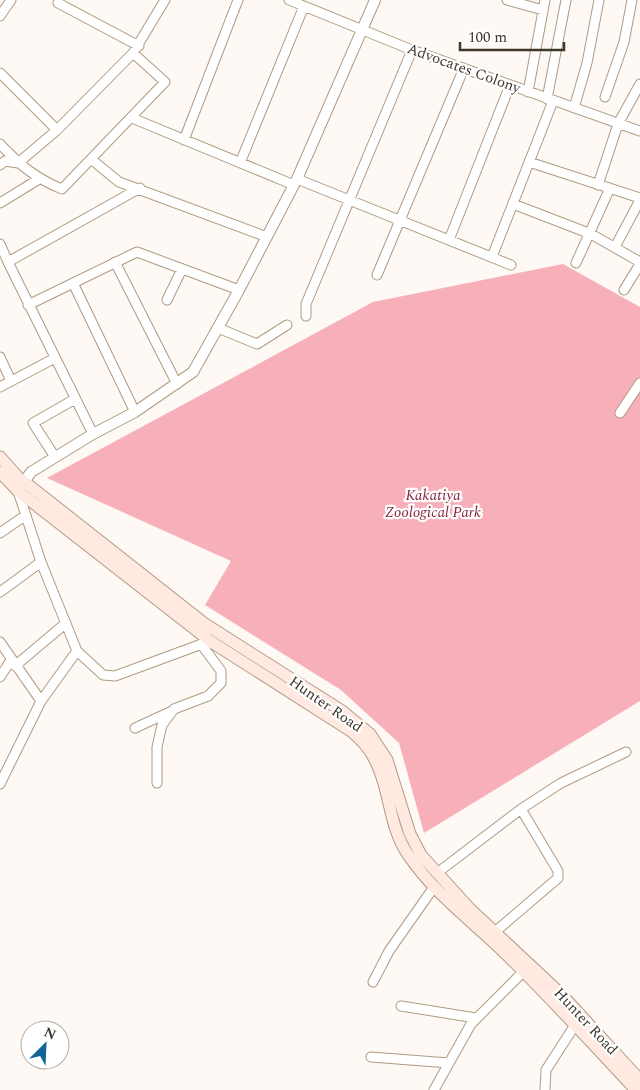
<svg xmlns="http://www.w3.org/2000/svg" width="640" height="1090" viewBox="0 0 640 1090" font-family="Spectral,serif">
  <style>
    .green { fill: #f7b0ba }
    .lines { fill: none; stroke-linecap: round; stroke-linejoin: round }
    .minor-casing { stroke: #af9b81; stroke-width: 11 }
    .tertiary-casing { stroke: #af9b81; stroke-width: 12 }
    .secondary-casing { stroke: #af9b81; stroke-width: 13 }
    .minor { stroke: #fff; stroke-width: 9 }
    .tertiary { stroke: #fff; stroke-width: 10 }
    .secondary { stroke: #ffe9e0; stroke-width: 11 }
    .labels { text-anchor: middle; stroke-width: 4.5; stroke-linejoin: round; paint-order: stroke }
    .street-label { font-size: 15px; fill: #40372c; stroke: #fff }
    .park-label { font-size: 15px; font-style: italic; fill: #85253e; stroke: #fff }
  </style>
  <rect width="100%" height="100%" fill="#fef9f4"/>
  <path class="green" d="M 563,264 L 640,307 L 640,701 L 424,833 L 399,743 L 341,690 L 205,605 L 231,561 L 47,478 L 373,302 Z"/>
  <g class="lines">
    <defs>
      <path id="minor" d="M 289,0 L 412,50 L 640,131
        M 507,0 L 543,10
        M 58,3 L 139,46
        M 0,16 L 11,0
        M 0,73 L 57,130
        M 528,92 L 545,0
        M 605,97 L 624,42 L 632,0
        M 547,99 L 566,0
        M 574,108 L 587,63 L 599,0
        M 132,118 L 294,185
        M 184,140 L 238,0
        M 0,144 C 20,165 35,178 62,189 L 165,82 L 133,53
        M 91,159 L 119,182 L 267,237
        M 529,162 L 640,198
        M 240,163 L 304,6
        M 0,165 L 5,161 L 18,163 L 57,130 L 133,53 L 165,0
        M 297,179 L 511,265
        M 598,185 L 618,124 L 640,84
        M 0,203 L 39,179
        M 513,204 L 591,234 L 640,262
        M 449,240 L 510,85
        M 0,244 L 8,262
        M 615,247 L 640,200
        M 492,257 L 553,101
        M 115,262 L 177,384
        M 576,263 L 610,188
        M 377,275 L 464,68
        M 73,283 L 135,412
        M 624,290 L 640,264
        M 167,300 L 182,269
        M 28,305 L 137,252 L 239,290
        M 306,316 L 306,304 L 412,50
        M 218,328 L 257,344 L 287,325
        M 0,357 L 11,381
        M 0,387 L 55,358
        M 620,413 L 640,383
        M 93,434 L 8,262 L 140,188
        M 55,457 L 33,423 L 75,399
        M 18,491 L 41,562 L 77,651 L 103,675 L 115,676 L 210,641
        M 0,533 L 26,515
        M 0,592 L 41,562
        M 0,642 L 41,701
        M 15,666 L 66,623
        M 0,677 L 11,660
        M 135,728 L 172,711
        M 157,783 L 157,747 L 162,725 L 174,709 L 208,696 L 221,683 L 221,671 L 201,644
        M 0,784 L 41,701 L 77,651
        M 437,873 L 521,809 L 561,783 L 626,752
        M 496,931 L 558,878 L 558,871 L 521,809
        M 373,982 L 389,951 L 434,887
        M 401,1006 L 476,1018
        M 371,1057 L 449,1063
        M 434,1090 L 471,1024 L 527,968
        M 545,1090 L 546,1070 L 575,1025"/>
      <path id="tertiary" d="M 20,488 L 31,472 L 93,434 L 135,412 L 193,372 L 239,290 L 297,179 L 375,0"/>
      <path id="secondary" d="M 0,457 L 17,476 L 205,624 L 342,711 L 370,734 L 387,760 L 410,834 L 421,855 L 470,909 L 562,995 L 640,1080
        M 0,472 L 18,491 L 210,641 L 351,731 C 360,739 370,748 375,760 C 391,790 388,827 409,856 C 435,894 472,921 505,953 C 550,997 593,1044 636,1090"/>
    </defs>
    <use href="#minor" class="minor-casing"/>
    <use href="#tertiary" class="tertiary-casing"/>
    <use href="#secondary" class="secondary-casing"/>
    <use href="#minor" class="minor"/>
    <use href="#tertiary" class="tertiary"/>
    <use href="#secondary" class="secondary"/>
  </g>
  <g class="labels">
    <g class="street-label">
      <text transform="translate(464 68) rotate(20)" y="5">Advocates Colony</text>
      <text transform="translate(326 704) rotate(35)" y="5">Hunter Road</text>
      <text transform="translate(586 1021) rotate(47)" y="5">Hunter Road</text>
    </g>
    <g class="park-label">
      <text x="433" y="500">Kakatiya<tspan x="433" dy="17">Zoological Park</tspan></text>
    </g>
  </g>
  <g transform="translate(45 1045) rotate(24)"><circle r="24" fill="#ffffff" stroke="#b3afab"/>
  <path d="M0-4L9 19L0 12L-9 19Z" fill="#116697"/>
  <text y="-8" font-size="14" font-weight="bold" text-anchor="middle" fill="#40372c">N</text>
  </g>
  <path d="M460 42v8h104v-8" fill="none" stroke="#40372c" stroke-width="2.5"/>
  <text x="468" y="42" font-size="15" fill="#40372c" stroke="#ffffff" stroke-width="4" paint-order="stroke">100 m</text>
</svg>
